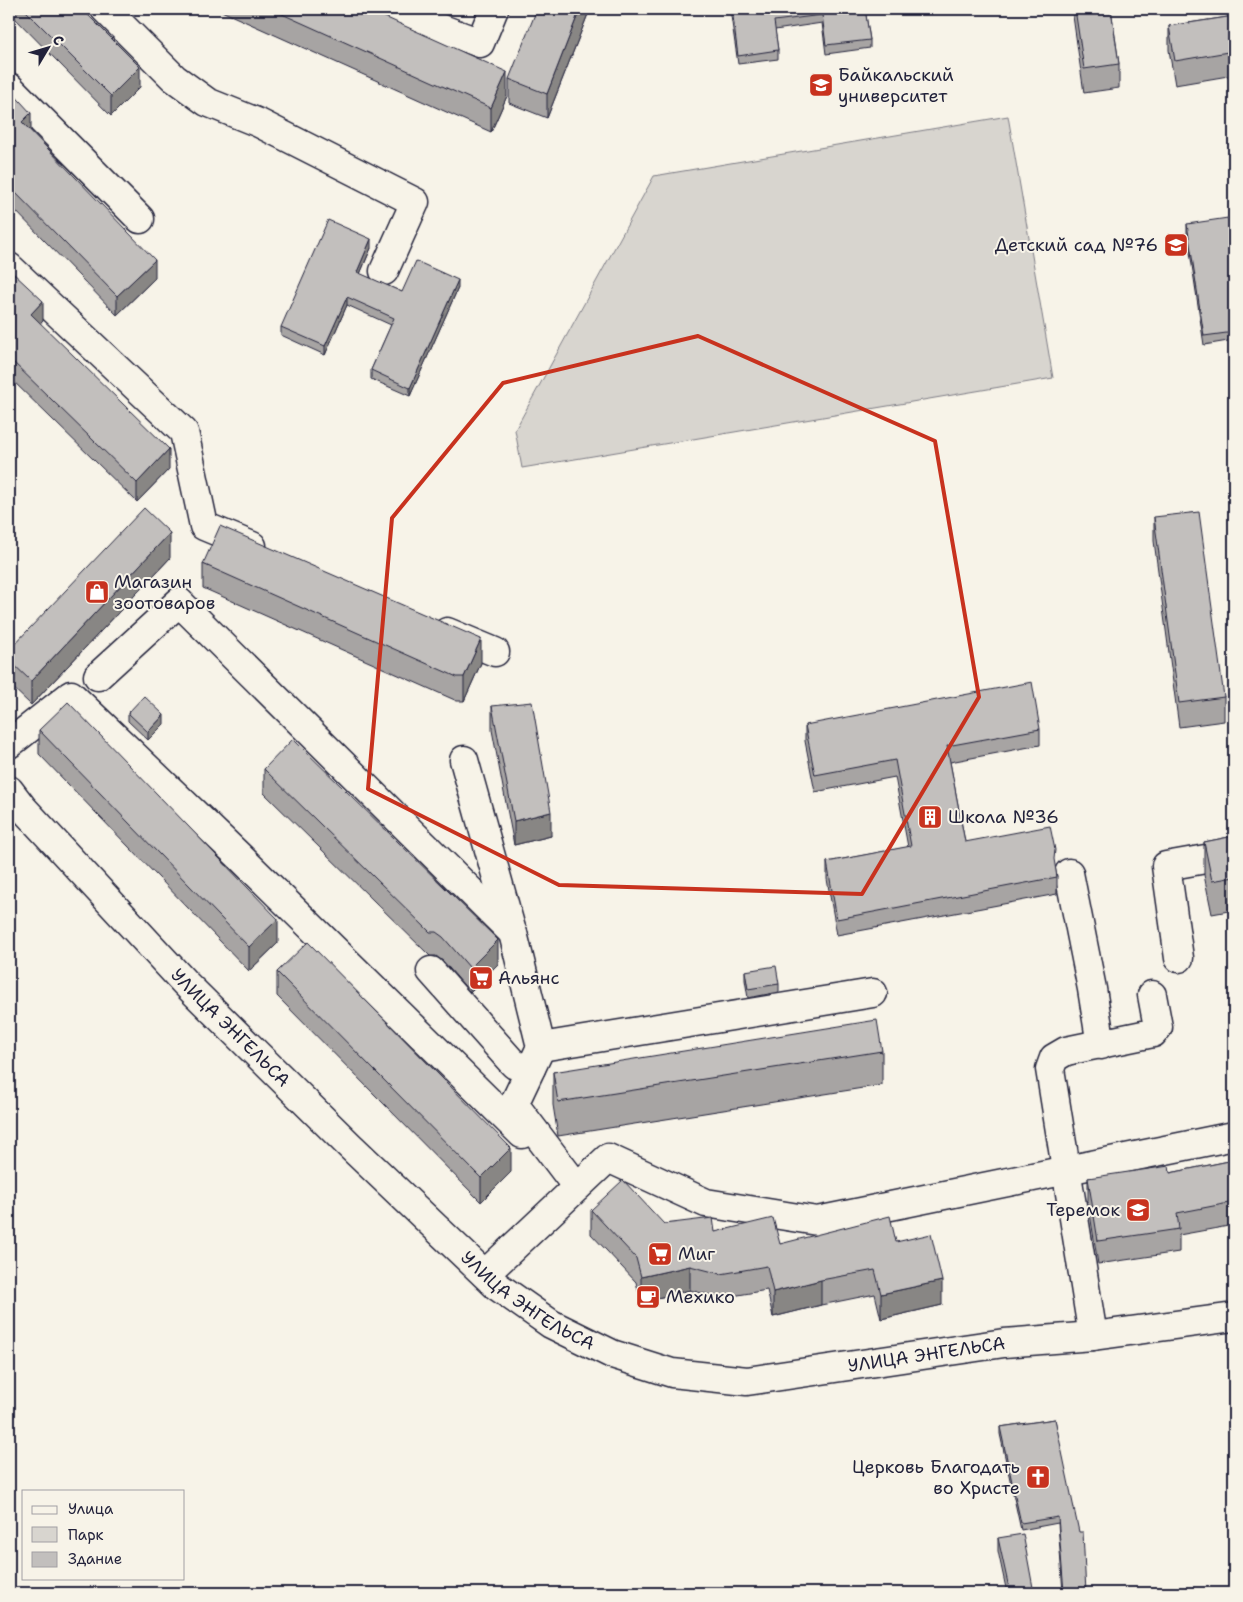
<svg xmlns="http://www.w3.org/2000/svg" width="1243" height="1602" viewBox="0 0 1243 1602" font-family="'Shantell Sans',sans-serif">
  <style>
    .green { fill: #d8d5cf; stroke: #7d7c85 }
    .lines { fill: none; stroke-linecap: round; stroke-linejoin: round }
    .minor-casing { stroke: #22223b; stroke-width: 31 }
    .minor { stroke: #f7f3e8; stroke-width: 28 }
    .wall { fill: #a7a4a3; stroke: #22223b }
    .shaded-wall { fill: #888684; stroke: #22223b }
    .building { fill: #c2bfbd; stroke: #22223b }
    .marked { fill: none; stroke: #c8321e; stroke-width: 4; stroke-linejoin: round }
    .labels { text-anchor: middle; stroke-width: 4; stroke-linejoin: round; paint-order: stroke }
    .poi-label { font-size: 18px; fill: #22223b; stroke: #f7f3e8; text-anchor: start }
    .street-label { font-size: 18px; fill: #22223b; stroke: #f7f3e8 }
  </style>
  <rect width="100%" height="100%" fill="#f7f3e8"/>
  <filter id="ink" filterUnits="userSpaceOnUse"><feTurbulence type="fractalNoise" baseFrequency=".02" numOctaves="2"/><feDisplacementMap in="SourceGraphic" scale="10" xChannelSelector="R" yChannelSelector="G"/><feConvolveMatrix kernelMatrix="1 2 1 2 8 2 1 2 1" color-interpolation-filters="sRGB"/></filter>
  <g filter="url(#ink)">
    <path class="green" d="M 1008,116 L 1053,378 L 522,468 L 515,430 L 654,176 Z"/>
    <g class="lines">
      <defs>
        <g id="minor">
          <path d="M 105,9 L 174,78 L 207,102 L 259,123 L 415,202 L 384,271"/>
          <path d="M 388,9 L 480,43 L 494,9"/>
          <path d="M 9,87 L 140,219"/>
          <path d="M 9,267 L 184,432 L 204,526 L 252,546"/>
          <path d="M 447,632 L 495,652"/>
          <path d="M 98,676 L 179,602 L 513,933 L 541,1047 L 514,1104 L 577,1187"/>
          <path d="M 9,744 L 71,695 L 238,855 L 522,1134"/>
          <path d="M 464,760 L 512,932"/>
          <path id="s1" d="M 9,790 L 22,807 L 185,983 L 349,1145 L 497,1286 L 551,1324 L 612,1354 L 672,1373 L 747,1381 L 1004,1343 L 1093,1336 L 1234,1317"/>
          <path d="M 1069,873 L 1092,989 L 1101,1045"/>
          <path d="M 1179,958 L 1166,866 L 1234,854"/>
          <path d="M 431,971 L 511,1061 L 515,1065 L 531,1068"/>
          <path d="M 541,1047 L 873,993"/>
          <path d="M 485,1274 L 608,1158 L 706,1203 L 817,1221 L 1234,1136"/>
          <path d="M 1093,1336 L 1050,1069 L 1054,1058 L 1066,1051 L 1153,1033 L 1158,1027 L 1152,995"/>
        </g>
      </defs>
      <use href="#minor" class="minor-casing"/>
      <use href="#minor" class="minor"/>
    </g>
    <path class="wall" d="M 9,9 L 82,9 L 140,87 L 111,116 L 9,12 Z
      M 217,9 L 367,9 L 507,96 L 491,132 Z
      M 590,9 L 547,118 L 509,103 L 509,79 Z
      M 730,9 L 865,9 L 870,40 L 870,48 L 826,54 L 822,23 L 775,30 L 778,50 L 778,59 L 738,64 Z
      M 1072,9 L 1111,9 L 1119,64 L 1119,88 L 1084,93 Z
      M 1234,16 L 1234,75 L 1175,85 L 1169,50 L 1169,26 Z
      M 9,89 L 31,132 L 155,278 L 117,315 L 9,204 Z
      M 1187,224 L 1234,252 L 1234,340 L 1204,345 L 1187,232 Z
      M 371,248 L 360,274 L 402,292 L 458,288 L 410,396 L 371,379 L 371,370 L 391,325 L 347,305 L 325,355 L 281,335 L 281,327 Z
      M 9,275 L 43,321 L 40,324 L 169,469 L 137,502 L 9,377 Z
      M 1154,517 L 1224,697 L 1224,721 L 1179,727 L 1154,541 Z
      M 170,558 L 31,705 L 9,684 L 9,650 Z
      M 203,564 L 481,663 L 464,701 L 457,701 L 203,588 Z
      M 492,706 L 551,836 L 514,845 L 492,730 Z
      M 128,713 L 164,724 L 148,740 L 128,721 Z
      M 805,725 L 1040,729 L 1040,745 L 950,762 L 965,842 L 1055,866 L 1057,877 L 1057,894 L 837,935 L 827,879 L 827,862 L 908,847 L 895,777 L 815,792 L 805,741 Z
      M 39,730 L 278,943 L 249,971 L 39,754 Z
      M 264,769 L 498,964 L 470,992 L 443,961 L 436,956 L 430,956 L 264,793 Z
      M 1234,836 L 1234,910 L 1212,914 L 1204,875 L 1204,842 Z
      M 745,971 L 779,984 L 779,992 L 748,998 L 745,980 Z
      M 277,972 L 511,1172 L 481,1202 L 277,996 Z
      M 882,1051 L 882,1085 L 558,1136 L 553,1105 L 553,1072 Z
      M 1234,1160 L 1234,1225 L 1179,1235 L 1179,1252 L 1098,1264 L 1088,1201 L 1088,1178 L 1170,1173 Z
      M 591,1210 L 664,1224 L 715,1232 L 780,1244 L 896,1242 L 942,1305 L 881,1319 L 875,1294 L 821,1305 L 773,1317 L 767,1290 L 721,1298 L 690,1290 L 641,1302 L 636,1282 L 591,1234 Z
      M 1055,1419 L 1086,1593 L 1063,1593 L 1058,1523 L 1021,1530 L 1000,1434 L 1000,1427 Z
      M 998,1538 L 1034,1593 L 1007,1593 L 998,1551 Z"/>
    <path class="shaded-wall" d="M 580,9 L 590,9 L 547,118 L 547,94 Z
      M 140,67 L 140,87 L 111,116 L 111,96 Z
      M 507,72 L 507,96 L 491,132 L 491,108 Z
      M 31,113 L 31,131 L 22,122 Z
      M 371,239 L 371,248 L 357,281 L 357,272 Z
      M 155,260 L 155,278 L 117,315 L 117,296 Z
      M 458,280 L 458,288 L 410,396 L 410,388 Z
      M 347,297 L 347,305 L 325,355 L 325,346 Z
      M 43,301 L 43,321 L 31,334 L 31,314 Z
      M 169,449 L 169,469 L 137,502 L 137,483 Z
      M 170,533 L 170,558 L 31,705 L 31,681 Z
      M 481,639 L 481,663 L 464,701 L 464,677 Z
      M 164,715 L 164,724 L 148,740 L 148,732 Z
      M 551,812 L 551,836 L 514,845 L 514,821 Z
      M 278,919 L 278,943 L 249,971 L 249,947 Z
      M 498,940 L 498,964 L 470,992 L 470,968 Z
      M 511,1148 L 511,1172 L 481,1202 L 481,1178 Z
      M 690,1266 L 690,1290 L 641,1302 L 641,1277 Z
      M 821,1280 L 821,1305 L 773,1317 L 773,1292 Z
      M 942,1281 L 942,1305 L 881,1319 L 881,1294 Z"/>
    <path class="building" d="M 24,9 L 82,9 L 140,67 L 111,96 Z
      M 271,9 L 367,9 L 507,72 L 491,108 Z
      M 537,9 L 580,9 L 547,94 L 509,79 Z
      M 732,9 L 865,9 L 870,40 L 826,45 L 822,15 L 774,21 L 778,50 L 738,56 Z
      M 1075,9 L 1111,9 L 1119,64 L 1084,69 Z
      M 1234,16 L 1234,51 L 1175,61 L 1169,26 Z
      M 9,89 L 31,113 L 22,122 L 155,260 L 117,296 L 9,186 Z
      M 1228,218 L 1233,252 L 1234,252 L 1234,332 L 1204,336 L 1187,224 Z
      M 328,220 L 371,239 L 357,272 L 402,292 L 416,261 L 458,280 L 410,388 L 371,370 L 394,318 L 347,297 L 325,346 L 281,327 Z
      M 12,272 L 43,301 L 31,314 L 169,449 L 137,483 L 9,358 L 9,275 Z
      M 144,508 L 170,533 L 31,681 L 9,660 L 9,650 Z
      M 1199,512 L 1224,697 L 1179,703 L 1154,517 Z
      M 220,526 L 481,639 L 464,677 L 457,677 L 203,564 Z
      M 1032,682 L 1040,729 L 947,746 L 965,842 L 1050,826 L 1055,850 L 1054,859 L 1057,877 L 837,919 L 827,862 L 911,846 L 895,760 L 815,775 L 805,725 Z
      M 144,696 L 164,715 L 148,732 L 128,713 Z
      M 68,702 L 278,919 L 249,947 L 39,730 Z
      M 532,702 L 551,812 L 514,821 L 492,706 Z
      M 293,739 L 498,940 L 470,968 L 443,937 L 436,932 L 430,932 L 264,769 Z
      M 1234,836 L 1234,877 L 1212,881 L 1204,842 Z
      M 308,942 L 511,1148 L 481,1178 L 277,972 Z
      M 776,966 L 779,984 L 748,989 L 745,971 Z
      M 877,1020 L 882,1051 L 558,1102 L 553,1072 Z
      M 1234,1160 L 1234,1202 L 1177,1213 L 1179,1229 L 1098,1241 L 1088,1178 L 1169,1166 L 1170,1173 Z
      M 623,1180 L 664,1224 L 713,1218 L 715,1232 L 773,1218 L 780,1244 L 890,1216 L 896,1242 L 931,1234 L 942,1281 L 881,1294 L 875,1270 L 821,1280 L 773,1292 L 767,1266 L 721,1274 L 690,1266 L 641,1277 L 636,1258 L 591,1210 Z
      M 1055,1419 L 1079,1532 L 1083,1532 L 1086,1593 L 1064,1593 L 1058,1517 L 1021,1523 L 1000,1427 Z
      M 1023,1534 L 1034,1593 L 1010,1593 L 998,1538 Z"/>
  </g>
  <path class="marked" d="M 698,336 L 935,441 L 979,697 L 862,894 L 559,885 L 368,789 L 392,518 L 503,383 Z"/>
  <defs>
    <symbol id="university-square" viewBox="-11 -11 22 22"><rect x="-9" y="-9" width="18" height="18" rx="4" fill="#c8321e" stroke="#f7f3e8"/><path d="M0-5L7-2L0 1L-7-2ZM-4 1L0 2.5L4 1V4Q0 6-4 4Z" fill="#fff"/></symbol>
    <symbol id="school-square" viewBox="-11 -11 22 22"><rect x="-9" y="-9" width="18" height="18" rx="4" fill="#c8321e" stroke="#f7f3e8"/><path d="M0-5L7-2L0 1L-7-2ZM-4 1L0 2.5L4 1V4Q0 6-4 4Z" fill="#fff"/></symbol>
    <symbol id="shop-square" viewBox="-11 -11 22 22"><rect x="-9" y="-9" width="18" height="18" rx="4" fill="#c8321e" stroke="#f7f3e8"/><path d="M-5-2.5h2.3a2.7 3.5 0 0 1 5.4 0H5L5.5 6h-11ZM-1.5-2.5h3a1.5 2.3 0 0 0-3 0Z" fill="#fff"/></symbol>
    <symbol id="building-square" viewBox="-11 -11 22 22"><rect x="-9" y="-9" width="18" height="18" rx="4" fill="#c8321e" stroke="#f7f3e8"/><path d="M-4-6H4V6H1V3H-1V6H-4ZM-2.5-4.3h1.7v1.8h-1.7ZM.8-4.3h1.7v1.8H.8ZM-2.5-1h1.7V.8h-1.7ZM.8-1h1.7V.8H.8Z" fill="#fff"/></symbol>
    <symbol id="supermarket-square" viewBox="-11 -11 22 22"><rect x="-9" y="-9" width="18" height="18" rx="4" fill="#c8321e" stroke="#f7f3e8"/><path d="M-6-5.5h2.5l.6 2H6L4.5 2H-2.5L-4.4-4H-6ZM-1.5 3.2a1.3 1.3 0 1 0 .1 0ZM3 3.2a1.3 1.3 0 1 0 .1 0Z" fill="#fff"/></symbol>
    <symbol id="cafe-square" viewBox="-11 -11 22 22"><rect x="-9" y="-9" width="18" height="18" rx="4" fill="#c8321e" stroke="#f7f3e8"/><path d="M-5.5-4.5H6V0H3Q3 3.5 0 3.5H-2.5Q-5.5 3.5-5.5 0ZM3-3.2v2h1.7v-2ZM-6 4.5H4V6H-6Z" fill="#fff"/></symbol>
    <symbol id="church-square" viewBox="-11 -11 22 22"><rect x="-9" y="-9" width="18" height="18" rx="4" fill="#c8321e" stroke="#f7f3e8"/><path d="M-1.2-6h2.4v3.5h3.3v2.4h-3.3V6h-2.4V-.1h-3.3v-2.4h3.3Z" fill="#fff"/></symbol>
  </defs>
  <g fill-rule="evenodd">
    <use href="#university-square" x="807" y="71" width="28" height="28"/>
    <use href="#school-square" x="1162" y="231" width="28" height="28"/>
    <use href="#shop-square" x="83" y="578" width="28" height="28"/>
    <use href="#building-square" x="916" y="803" width="28" height="28"/>
    <use href="#supermarket-square" x="467" y="964" width="28" height="28"/>
    <use href="#school-square" x="1124" y="1196" width="28" height="28"/>
    <use href="#supermarket-square" x="646" y="1240" width="28" height="28"/>
    <use href="#cafe-square" x="634" y="1283" width="28" height="28"/>
    <use href="#church-square" x="1024" y="1463" width="28" height="28"/>
  </g>
  <g class="labels">
    <g class="poi-label">
      <text x="838" y="81">Байкальский<tspan x="838" dy="21">университет</tspan></text>
      <text x="1158" y="251" text-anchor="end">Детский сад №76</text>
      <text x="114" y="588">Магазин<tspan x="114" dy="21">зоотоваров</tspan></text>
      <text x="948" y="823">Школа №36</text>
      <text x="498" y="984">Альянс</text>
      <text x="1120" y="1216" text-anchor="end">Теремок</text>
      <text x="678" y="1260">Миг</text>
      <text x="666" y="1303">Мехико</text>
      <text x="1020" y="1473" text-anchor="end">Церковь Благодать<tspan x="1020" dy="21">во Христе</tspan></text>
    </g>
    <g class="street-label">
      <text dy="6" stroke="none"><textPath href="#s1" startOffset="325">УЛИЦА ЭНГЕЛЬСА</textPath></text>
      <text dy="6" stroke="none"><textPath href="#s1" startOffset="730">УЛИЦА ЭНГЕЛЬСА</textPath></text>
      <text dy="6" stroke="none"><textPath href="#s1" startOffset="1150">УЛИЦА ЭНГЕЛЬСА</textPath></text>
    </g>
  </g>
  <rect width="1243" height="1602" fill="none" stroke="#f7f3e8" stroke-width="30"/>
  <rect x="15" y="15" width="1213" height="1572" fill="none" stroke="#22223b" stroke-width="2" filter="url(#ink)"/>
  <rect x="22" y="1490" width="162" height="90" fill="#f7f3e8" stroke="#a29fa3"/>
  <rect x="32" y="1506" width="25" height="8" fill="#f7f3e8" stroke="#a29fa3"/>
  <text x="68" y="1514" font-size="15" fill="#22223b">Улица</text>
  <rect x="32" y="1527" width="25" height="15" fill="#d8d5cf" stroke="#a29fa3"/>
  <text x="68" y="1540" font-size="15" fill="#22223b">Парк</text>
  <rect x="32" y="1552" width="25" height="15" fill="#c2bfbd" stroke="#a29fa3"/>
  <text x="68" y="1564" font-size="15" fill="#22223b">Здание</text>
  <g transform="translate(48 48) rotate(52)" stroke="#f7f3e8" stroke-width="4" paint-order="stroke">
  <path d="M0-4L9 19L0 12L-9 19Z" fill="#22223b"/>
  <text y="-8" font-size="14" font-weight="bold" text-anchor="middle" fill="#22223b">С</text>
  </g>
</svg>
